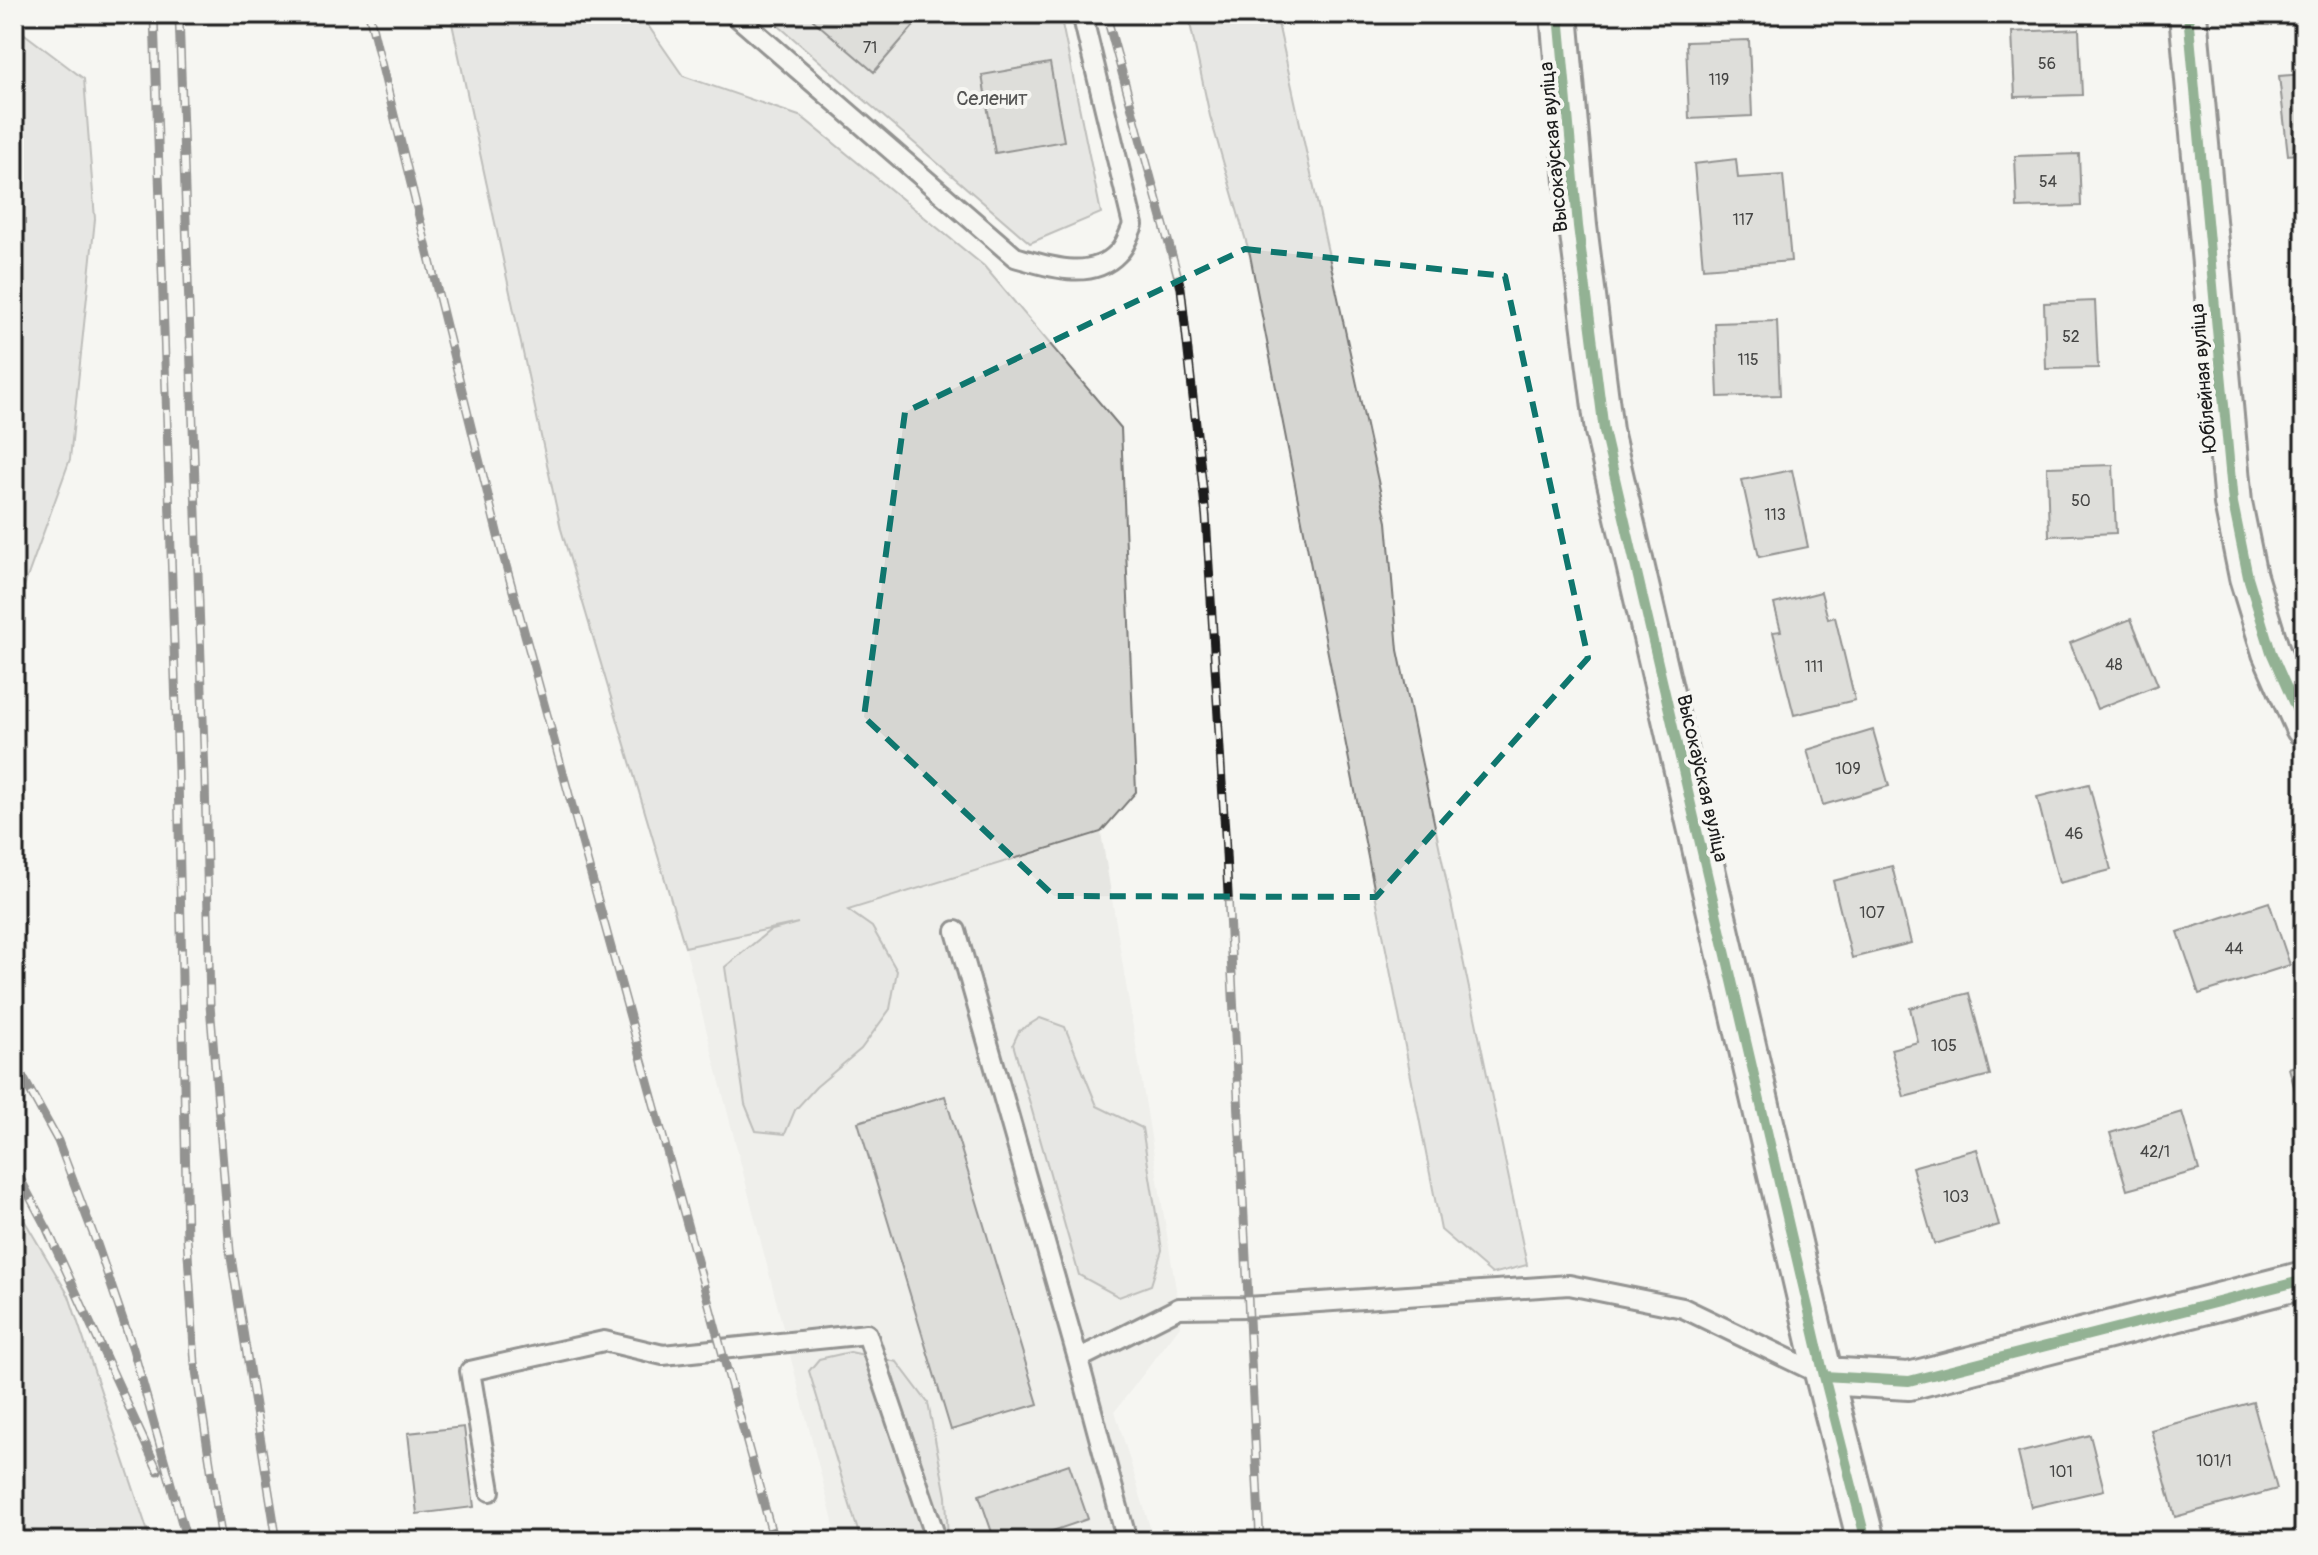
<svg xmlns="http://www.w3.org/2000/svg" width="2318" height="1555" viewBox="0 0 2318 1555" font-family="Pangolin,sans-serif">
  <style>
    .built { fill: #e6e6e2 }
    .green { fill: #d6d6d2; stroke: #797977; stroke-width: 2 }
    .building { fill: #c0c0bd; stroke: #1c1c1c; stroke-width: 2 }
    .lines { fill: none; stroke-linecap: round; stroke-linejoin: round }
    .lane-casing { stroke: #1c1c1c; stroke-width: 24 }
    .street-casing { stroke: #1c1c1c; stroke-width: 42 }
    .lane { stroke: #f6f6f2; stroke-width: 18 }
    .street { stroke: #f6f6f2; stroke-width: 36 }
    .rail-casing { stroke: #1c1c1c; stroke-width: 9 }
    .rail { stroke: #f6f6f2; stroke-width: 6; stroke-dasharray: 18; stroke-linecap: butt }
    .cycleway-casing { stroke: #f6f6f2; stroke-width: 15 }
    .cycleway { stroke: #1b5e20; stroke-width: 10 }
    .marked { fill: none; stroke: #0f766e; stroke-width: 6; stroke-dasharray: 16 10; stroke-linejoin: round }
    .labels { text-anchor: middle; stroke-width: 8; stroke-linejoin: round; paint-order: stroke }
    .number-label { font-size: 16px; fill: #454544 }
    .park-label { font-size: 20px; fill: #545453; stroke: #f6f6f2 }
    .street-label { font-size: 20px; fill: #1c1c1c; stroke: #f6f6f2 }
  </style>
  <rect width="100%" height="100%" fill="#f6f6f2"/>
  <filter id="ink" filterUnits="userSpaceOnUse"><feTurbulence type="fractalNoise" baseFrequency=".0125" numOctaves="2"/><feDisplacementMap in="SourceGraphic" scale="16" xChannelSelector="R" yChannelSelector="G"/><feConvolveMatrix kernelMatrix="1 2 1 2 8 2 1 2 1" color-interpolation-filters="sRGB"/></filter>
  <g filter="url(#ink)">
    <path class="built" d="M 1101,832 L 1179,1308 L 1180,1326 L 1115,1411 L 1154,1541 L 838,1541 L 685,947 L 831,915 Z"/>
    <path class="green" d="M 450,14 L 640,14 L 683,76 L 802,117 L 984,266 L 1121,428 L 1136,792 L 1101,832 L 848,910 L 872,927 L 897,971 L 890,1009 L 861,1049 L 816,1087 L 795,1110 L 785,1134 L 756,1131 L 745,1104 L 725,967 L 769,931 L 798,923 L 685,947 L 561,529 Z
      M 765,14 L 1060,14 L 1101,213 L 1030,243 Z
      M 1188,14 L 1276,14 L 1387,522 L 1398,650 L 1527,1265 L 1492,1274 L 1441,1230 L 1250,255 L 1210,116 Z
      M 14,26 L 84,79 L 95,219 L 70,459 L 14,614 Z
      M 1040,1018 L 1065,1027 L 1097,1106 L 1142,1128 L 1162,1250 L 1151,1285 L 1119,1297 L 1079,1275 L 1013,1044 L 1019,1031 Z
      M 14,1203 L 69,1296 L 151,1541 L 14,1541 Z
      M 850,1352 L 897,1362 L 928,1403 L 946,1496 L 948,1541 L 861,1541 L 809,1371 L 819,1359 Z"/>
    <path class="building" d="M 819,14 L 908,14 L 917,22 L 874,72 L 813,20 Z
      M 2262,14 L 2304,14 L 2304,18 L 2263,23 Z
      M 2079,29 L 2082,95 L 2015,97 L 2012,32 Z
      M 1749,40 L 1752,116 L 1689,119 L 1686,42 Z
      M 1050,63 L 1064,141 L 995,153 L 982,75 Z
      M 2304,74 L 2304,153 L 2288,155 L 2279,76 Z
      M 2079,154 L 2081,206 L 2017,208 L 2015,156 Z
      M 1736,159 L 1738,178 L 1783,175 L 1791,261 L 1703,268 L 1694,164 Z
      M 2095,301 L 2098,368 L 2046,369 L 2044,303 Z
      M 1777,321 L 1780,395 L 1718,397 L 1715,323 Z
      M 2113,465 L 2116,533 L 2049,536 L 2047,467 Z
      M 1792,470 L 1808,547 L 1759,557 L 1742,480 Z
      M 1821,592 L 1828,619 L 1835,617 L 1855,700 L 1794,715 L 1773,632 L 1781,631 L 1774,604 Z
      M 2131,619 L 2158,685 L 2097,709 L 2070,643 Z
      M 1873,730 L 1889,786 L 1823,805 L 1807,750 Z
      M 2089,784 L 2111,870 L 2059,883 L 2037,797 Z
      M 1892,866 L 1911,943 L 1852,958 L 1833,881 Z
      M 2269,902 L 2290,965 L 2199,994 L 2178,932 Z
      M 1969,993 L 1990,1075 L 1904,1097 L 1891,1049 L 1918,1042 L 1910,1008 Z
      M 2304,1063 L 2304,1123 L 2289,1068 Z
      M 945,1096 L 1038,1404 L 951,1430 L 858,1122 Z
      M 2182,1112 L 2199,1170 L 2127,1190 L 2110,1133 Z
      M 1977,1149 L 1999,1225 L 1934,1244 L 1912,1167 Z
      M 2253,1402 L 2277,1489 L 2175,1517 L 2151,1430 Z
      M 464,1427 L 474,1507 L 417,1514 L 408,1433 Z
      M 2090,1435 L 2104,1490 L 2031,1507 L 2018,1453 Z
      M 1069,1464 L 1088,1519 L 1023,1541 L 995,1541 L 979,1495 Z"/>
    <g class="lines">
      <defs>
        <path id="lane" d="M 734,14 L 1015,257 C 1047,266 1091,282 1118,253 C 1125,247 1129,234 1133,225 L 1082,14
          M 956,931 L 1078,1359 L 1127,1541
          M 1078,1359 L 1179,1308 L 1247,1307 L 1569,1285 L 1683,1308 L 1824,1376
          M 490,1491 L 470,1371 L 604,1341 L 663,1355 L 867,1334 L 937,1541"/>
        <path id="street" d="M 1559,14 L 1578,226 L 1604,431 L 1824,1376 L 1866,1541
          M 2188,14 L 2233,503 L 2248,577 L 2271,652 L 2304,727
          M 1824,1376 L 1909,1381 L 2304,1280"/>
      </defs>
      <use href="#lane" class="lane-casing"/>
      <use href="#street" class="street-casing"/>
      <use href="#lane" class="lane"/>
      <use href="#street" class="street"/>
      <defs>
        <path id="rail" d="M 154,14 L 178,772 L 187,1238 L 195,1364 L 222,1541
          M 179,14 L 205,778 L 210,1005 L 230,1251 L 277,1541
          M 369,14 L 499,540 L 774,1541
          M 1106,14 L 1181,288 L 1206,516 L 1225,833 L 1260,1541
          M 14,1061 L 58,1141 L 97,1244 L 133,1349 L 187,1541
          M 14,1167 L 47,1229 L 158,1471"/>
      </defs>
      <use href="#rail" class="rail-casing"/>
      <use href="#rail" class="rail"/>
      <defs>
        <path id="cycleway" d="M 1559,14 L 1578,226 L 1604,431 L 1824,1376 L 1866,1541
          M 2188,14 L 2233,503 L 2248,577 L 2271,652 L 2304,727
          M 1824,1376 L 1909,1381 L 2304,1280"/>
      </defs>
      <use href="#cycleway" class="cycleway-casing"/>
      <use href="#cycleway" class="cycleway"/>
    </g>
  </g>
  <path d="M0 0H2318V1555H0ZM 1245,249 L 1505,276 L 1588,658 L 1376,897 L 1054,896 L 864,717 L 905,412 Z" fill="#f6f6f2" fill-opacity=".55" fill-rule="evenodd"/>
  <path class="marked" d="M 1245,249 L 1505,276 L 1588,658 L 1376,897 L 1054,896 L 864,717 L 905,412 Z"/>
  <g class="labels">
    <g class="number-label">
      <text x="870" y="53">71</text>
      <text x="2047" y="69">56</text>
      <text x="1719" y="85">119</text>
      <text x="2048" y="187">54</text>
      <text x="1743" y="225">117</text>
      <text x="2071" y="342">52</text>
      <text x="1748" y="365">115</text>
      <text x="2081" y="506">50</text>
      <text x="1775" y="520">113</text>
      <text x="2114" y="670">48</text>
      <text x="1814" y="672">111</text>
      <text x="1848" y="774">109</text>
      <text x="2074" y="839">46</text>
      <text x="1872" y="918">107</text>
      <text x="2234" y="954">44</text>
      <text x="1944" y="1051">105</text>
      <text x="2155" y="1157">42/1</text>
      <text x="1956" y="1202">103</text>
      <text x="2214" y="1466">101/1</text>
      <text x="2061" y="1477">101</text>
    </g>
    <g class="park-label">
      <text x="992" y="105">Селенит</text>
    </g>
    <g class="street-label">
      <text transform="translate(1553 147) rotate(-95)" y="7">Высокаўская вуліца</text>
      <text transform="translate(2203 378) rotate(-95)" y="7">Юбілейная вуліца</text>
      <text transform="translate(1703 778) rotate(77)" y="7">Высокаўская вуліца</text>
    </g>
  </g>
  <rect width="2318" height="1555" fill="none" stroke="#f6f6f2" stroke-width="48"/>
  <rect x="24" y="24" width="2270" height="1507" fill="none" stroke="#1c1c1c" stroke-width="3" filter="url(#ink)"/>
</svg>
